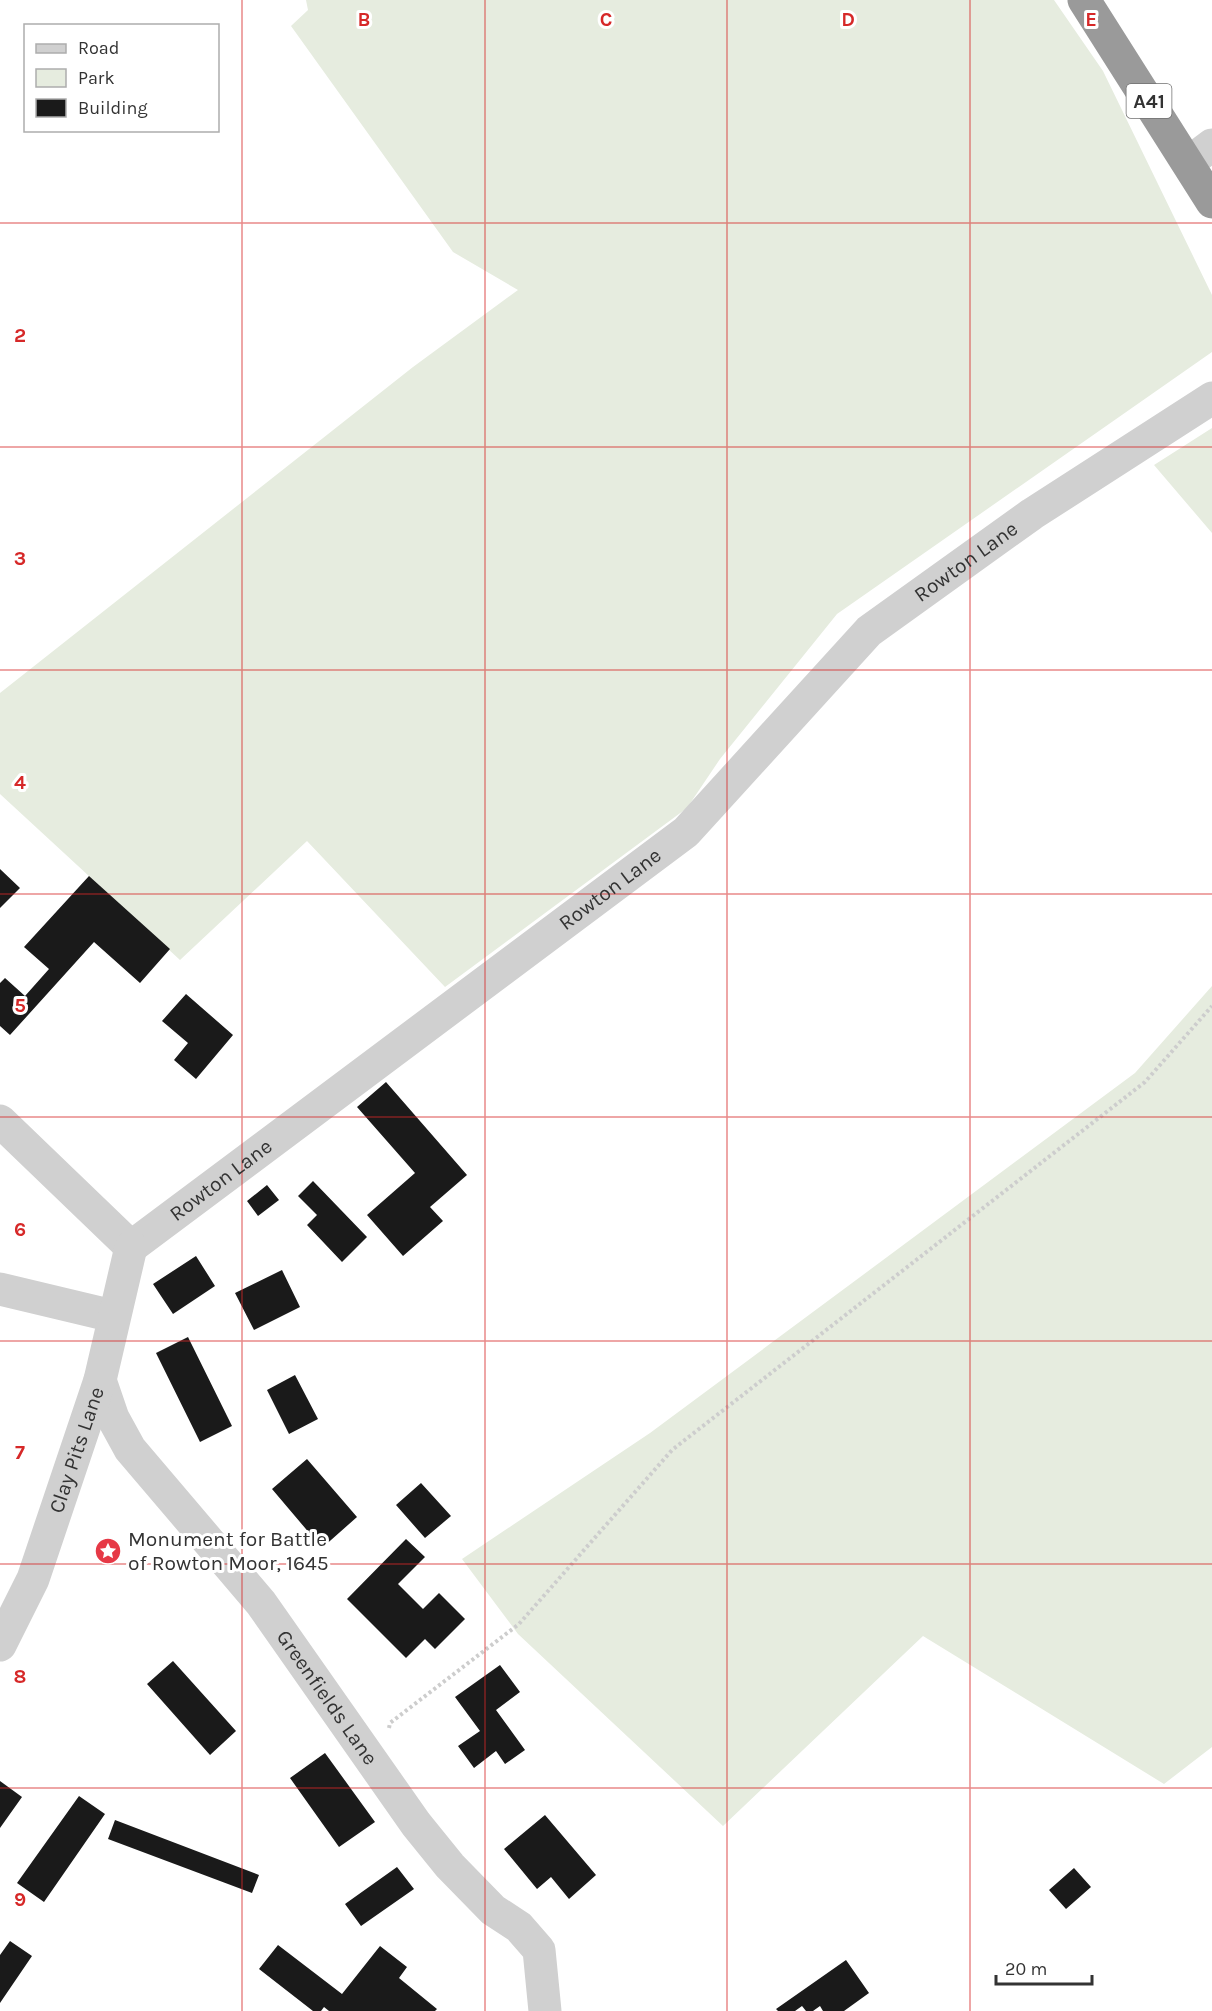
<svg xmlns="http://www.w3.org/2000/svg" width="1212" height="2011" viewBox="0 0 1212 2011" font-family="Karla,sans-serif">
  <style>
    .green { fill: #e6ecdf }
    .building { fill: #1a1a1a }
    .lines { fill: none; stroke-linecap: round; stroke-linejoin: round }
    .path { stroke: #cdcdcd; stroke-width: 4; stroke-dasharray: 3 3; stroke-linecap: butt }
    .minor { stroke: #d0d0d0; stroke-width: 33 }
    .highway { stroke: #9a9a9a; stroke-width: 33 }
    .grid { fill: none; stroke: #d62828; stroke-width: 1.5; stroke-opacity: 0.55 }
    .labels { text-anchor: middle; stroke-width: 6; stroke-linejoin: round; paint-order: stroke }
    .shield { fill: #fff; stroke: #707070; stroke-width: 1.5 }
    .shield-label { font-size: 20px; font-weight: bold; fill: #333 }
    .street-label { font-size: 21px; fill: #333; stroke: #fff }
    .poi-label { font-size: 21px; fill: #333; stroke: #fff; text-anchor: start }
    .grid-label { font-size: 20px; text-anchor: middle; font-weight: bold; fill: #d62828; stroke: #fff; stroke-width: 6; stroke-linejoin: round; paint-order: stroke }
  </style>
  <rect width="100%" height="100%" fill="#fff"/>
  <path class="green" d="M 306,0 L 1054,0 L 1103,71 L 1212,295 L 1212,352 L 837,614 L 720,759 L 687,808 L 445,987 L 307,841 L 180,960 L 0,794 L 0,693 L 413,367 L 518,290 L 453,252 L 291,26 L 308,10 Z
    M 1212,428 L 1212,533 L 1154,465 Z
    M 1212,986 L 1212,1747 L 1164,1784 L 923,1636 L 723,1826 L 518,1634 L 462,1559 L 650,1433 L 1135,1073 Z"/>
  <path class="building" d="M 0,869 L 20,888 L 0,908 Z
    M 89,876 L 170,949 L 140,983 L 94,942 L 10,1035 L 0,1026 L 0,983 L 5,978 L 25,996 L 49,969 L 24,947 Z
    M 186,994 L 233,1035 L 196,1079 L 174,1060 L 188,1043 L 162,1021 Z
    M 386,1082 L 467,1175 L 430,1207 L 443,1221 L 403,1256 L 367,1215 L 415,1173 L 357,1107 Z
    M 313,1181 L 367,1237 L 342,1262 L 307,1225 L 317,1215 L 298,1196 Z
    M 267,1185 L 279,1200 L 258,1216 L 247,1201 Z
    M 196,1256 L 215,1286 L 173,1314 L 153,1284 Z
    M 282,1270 L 300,1307 L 254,1330 L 235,1293 Z
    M 188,1337 L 232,1426 L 200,1442 L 156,1353 Z
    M 295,1375 L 318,1419 L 289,1434 L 267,1390 Z
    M 307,1459 L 357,1517 L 322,1548 L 272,1489 Z
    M 421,1483 L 451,1516 L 425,1538 L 396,1505 Z
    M 406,1539 L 425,1557 L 398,1584 L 423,1609 L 439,1593 L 465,1619 L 435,1649 L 425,1639 L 406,1658 L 347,1599 Z
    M 173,1661 L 236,1731 L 210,1755 L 147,1684 Z
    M 500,1665 L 520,1692 L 496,1710 L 525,1750 L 505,1764 L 496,1751 L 474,1768 L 458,1746 L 480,1731 L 455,1697 Z
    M 325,1753 L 375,1822 L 339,1847 L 290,1778 Z
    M 0,1781 L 22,1797 L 0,1828 Z
    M 79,1796 L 105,1814 L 44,1902 L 17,1883 Z
    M 545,1815 L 596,1875 L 569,1899 L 551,1877 L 537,1889 L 504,1849 Z
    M 115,1820 L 259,1875 L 252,1893 L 108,1839 Z
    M 397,1867 L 414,1889 L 361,1926 L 345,1904 Z
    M 1074,1868 L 1091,1887 L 1066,1909 L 1049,1890 Z
    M 10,1941 L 32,1956 L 0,2003 L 0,1955 Z
    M 278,1945 L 342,1994 L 380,1946 L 407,1967 L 399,1978 L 437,2009 L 435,2011 L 329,2011 L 324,2007 L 321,2011 L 313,2011 L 259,1969 Z
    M 846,1960 L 869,1993 L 844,2011 L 823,2011 L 820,2006 L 813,2011 L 806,2011 L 802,2006 L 795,2011 L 778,2011 L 776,2009 Z"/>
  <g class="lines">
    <path class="path" d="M 389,1728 L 390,1723 L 519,1624 L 672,1450 L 1145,1082 L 1212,1006"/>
    <g class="minor">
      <path d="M 1188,163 L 1212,145"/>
      <path d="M 0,1121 L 131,1247"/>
      <path id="s1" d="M 131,1247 L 686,832 L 869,631 L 1032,514 L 1212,398"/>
      <path d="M 0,1289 L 113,1316"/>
      <path id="s2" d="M 100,1380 L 113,1418 L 130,1449 L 261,1603 L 416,1824 L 450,1866 L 493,1910 L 519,1927 L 539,1950 L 545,2011"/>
      <path id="s3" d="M 0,1645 L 33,1579 L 100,1380 L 131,1247"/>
    </g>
    <path class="highway" d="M 1084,0 L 1212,202"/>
  </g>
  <path class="grid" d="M 242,0 L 242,2011M 485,0 L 485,2011M 727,0 L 727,2011M 970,0 L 970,2011M 0,223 L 1212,223M 0,447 L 1212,447M 0,670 L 1212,670M 0,894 L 1212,894M 0,1117 L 1212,1117M 0,1341 L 1212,1341M 0,1564 L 1212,1564M 0,1788 L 1212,1788"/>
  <defs>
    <symbol id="sight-disc" viewBox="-11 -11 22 22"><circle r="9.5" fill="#e63946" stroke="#fff"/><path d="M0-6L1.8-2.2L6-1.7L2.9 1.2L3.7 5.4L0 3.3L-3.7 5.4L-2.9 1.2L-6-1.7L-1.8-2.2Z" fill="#fff"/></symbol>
  </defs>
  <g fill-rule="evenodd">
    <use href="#sight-disc" x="93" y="1536" width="30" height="30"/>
  </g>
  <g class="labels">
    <rect class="shield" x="1126.5" y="84" width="45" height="34" rx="4.5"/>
    <g class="shield-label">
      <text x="1149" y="108">A41</text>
    </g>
    <g class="street-label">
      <text dy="7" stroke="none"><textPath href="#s1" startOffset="1084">Rowton Lane</textPath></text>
      <text dy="7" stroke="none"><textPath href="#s1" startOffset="598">Rowton Lane</textPath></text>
      <text dy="7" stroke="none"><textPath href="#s1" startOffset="112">Rowton Lane</textPath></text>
      <text dy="7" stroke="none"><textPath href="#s3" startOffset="210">Clay Pits Lane</textPath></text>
      <text dy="7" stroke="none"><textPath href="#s2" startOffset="393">Greenfields Lane</textPath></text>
    </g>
    <g class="poi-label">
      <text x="128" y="1546">Monument for Battle<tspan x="128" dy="24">of Rowton Moor, 1645</tspan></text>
    </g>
  </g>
  <g class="grid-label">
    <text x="364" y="26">B</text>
    <text x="606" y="26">C</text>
    <text x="848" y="26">D</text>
    <text x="1091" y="26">E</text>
    <text x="20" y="342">2</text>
    <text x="20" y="565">3</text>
    <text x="20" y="789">4</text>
    <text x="20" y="1012">5</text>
    <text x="20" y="1236">6</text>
    <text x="20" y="1459">7</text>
    <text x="20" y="1683">8</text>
    <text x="20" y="1906">9</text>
  </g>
  <rect x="24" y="24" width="195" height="108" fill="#ffffff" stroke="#adadad" stroke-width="1.5"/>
  <rect x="36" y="44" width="30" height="9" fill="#d0d0d0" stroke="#adadad" stroke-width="1.5"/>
  <text x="78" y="54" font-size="18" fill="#333333">Road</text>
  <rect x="36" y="69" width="30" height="18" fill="#e6ecdf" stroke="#adadad" stroke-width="1.5"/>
  <text x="78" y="84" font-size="18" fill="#333333">Park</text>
  <rect x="36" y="99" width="30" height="18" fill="#1a1a1a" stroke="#adadad" stroke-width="1.5"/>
  <text x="78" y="114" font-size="18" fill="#333333">Building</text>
  <path d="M996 1975v9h96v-9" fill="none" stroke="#333333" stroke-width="3"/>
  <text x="1005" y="1975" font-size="18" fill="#333333" stroke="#ffffff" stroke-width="4.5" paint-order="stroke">20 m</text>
</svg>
